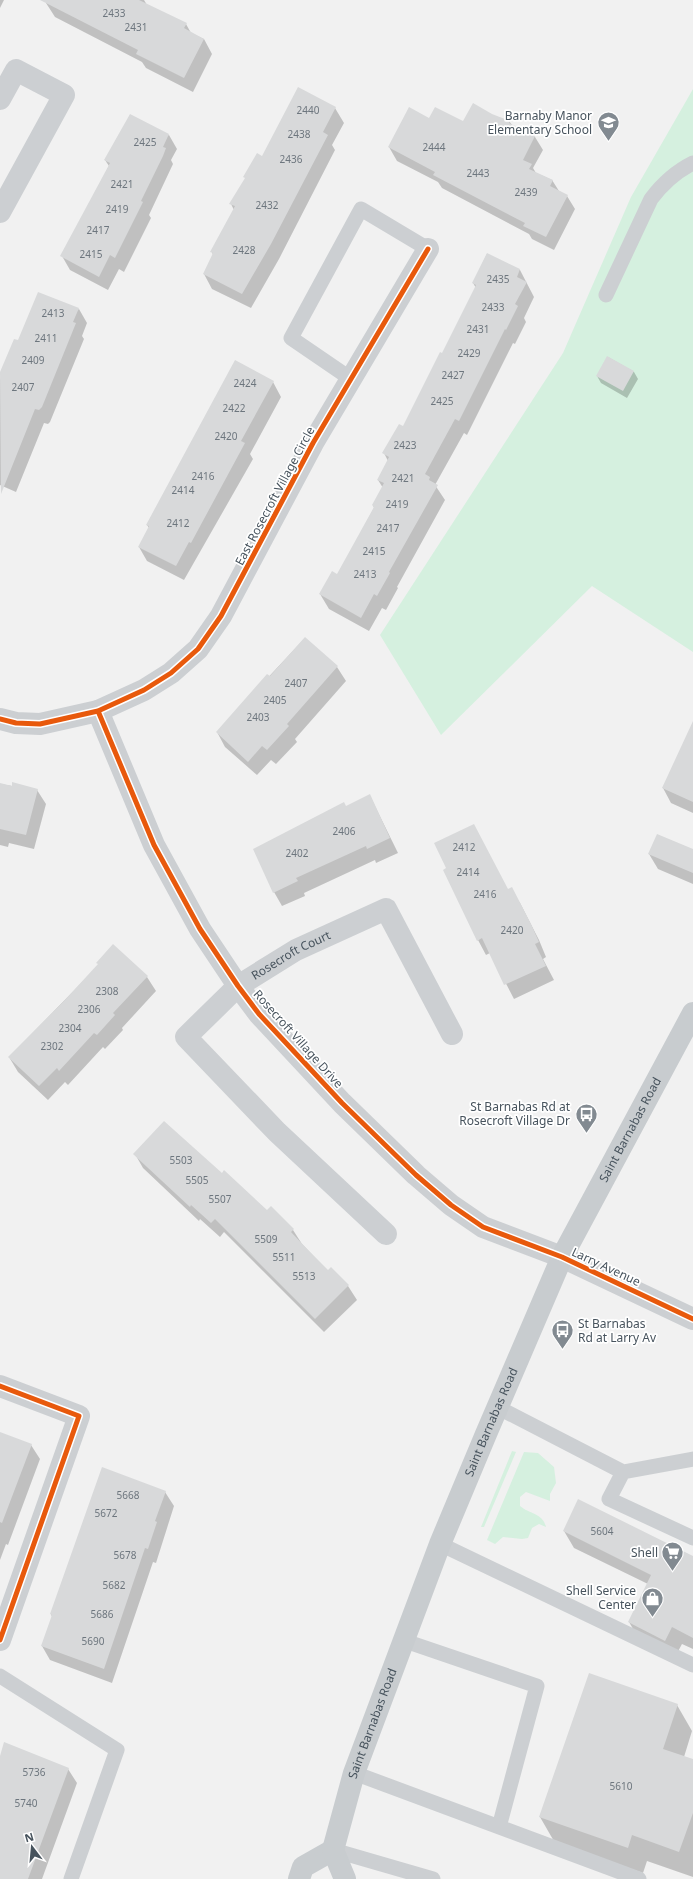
<svg xmlns="http://www.w3.org/2000/svg" width="693" height="1879" viewBox="0 0 693 1879" font-family="'Noto Sans',sans-serif">
  <style>
    .green { fill: #d5f0df }
    .shadow { fill: #0003 }
    .building { fill: #d8d9da }
    .lines { fill: none; stroke-linecap: round; stroke-linejoin: round }
    .service { stroke: #cccfd2; stroke-width: 15 }
    .minor { stroke: #cccfd2; stroke-width: 22 }
    .primary { stroke: #c8cccf; stroke-width: 22 }
    .cycleway-casing { stroke: #fff; stroke-width: 8 }
    .cycleway { stroke: #e8590c; stroke-width: 5 }
    .labels { text-anchor: middle; stroke-width: 3.5; stroke-linejoin: round; paint-order: stroke }
    .number-label { font-size: 10px; fill: #6d767e }
    .poi-label { font-size: 12px; fill: #47535d; stroke: #fff; text-anchor: end }
    .street-label { font-size: 12px; fill: #47535d; stroke: #fff }
  </style>
  <rect width="100%" height="100%" fill="#f1f1f1"/>
  <path class="green" d="M 693,89 L 693,652 L 592,586 L 441,735 L 380,635 L 563,353 L 631,197 Z
    M 512,1451 L 516,1452 L 484,1527 L 481,1527 Z
    M 524,1452 L 538,1453 L 554,1467 L 556,1483 L 550,1494 L 550,1501 L 526,1492 L 520,1497 L 520,1506 C 529,1514 543,1513 546,1527 L 539,1524 L 532,1528 L 528,1538 L 522,1539 L 503,1537 L 495,1544 L 487,1540 Z"/>
  <path class="shadow" d="M 0,0 L 4,0 L 0,8 Z
    M 48,0 L 144,0 L 147,5 L 186,24 L 191,33 L 204,39 L 212,54 L 193,92 L 146,68 L 142,62 L 55,17 L 46,3 Z
    M 335,108 L 344,123 L 332,145 L 335,150 L 279,259 L 251,308 L 212,289 L 204,274 L 213,255 L 212,252 L 234,210 L 231,204 L 262,157 Z
    M 491,115 L 509,121 L 512,125 L 535,137 L 543,150 L 533,168 L 536,173 L 552,180 L 559,191 L 567,196 L 575,209 L 554,250 L 532,239 L 529,234 L 442,188 L 438,182 L 397,161 L 389,147 L 430,119 L 464,122 Z
    M 169,135 L 177,149 L 171,160 L 173,164 L 149,215 L 151,218 L 124,272 L 119,269 L 108,290 L 70,270 L 62,256 L 109,166 L 105,160 Z
    M 487,254 L 520,270 L 534,297 L 524,318 L 526,322 L 515,344 L 513,343 L 467,435 L 464,433 L 435,485 L 445,500 L 397,587 L 398,588 L 386,610 L 382,608 L 369,631 L 329,609 L 320,594 L 338,575 L 374,508 L 373,505 L 383,488 L 378,480 L 388,461 L 384,453 L 403,428 L 443,354 L 476,288 L 473,283 Z
    M 79,309 L 87,323 L 82,336 L 84,339 L 50,422 L 48,424 L 44,423 L 16,492 L 0,485 L 0,380 L 18,341 Z
    M 608,357 L 634,372 L 638,379 L 627,398 L 601,383 L 597,376 Z
    M 273,382 L 281,397 L 250,454 L 253,459 L 184,580 L 147,561 L 139,547 L 149,528 L 147,525 Z
    M 305,638 L 337,667 L 346,681 L 295,739 L 297,742 L 276,764 L 271,760 L 257,775 L 225,747 L 217,732 Z
    M 693,760 L 693,813 L 671,803 L 663,788 Z
    M 0,784 L 37,790 L 46,804 L 34,849 L 9,843 L 8,847 L 0,845 Z
    M 370,796 L 398,853 L 376,863 L 375,860 L 304,893 L 305,896 L 282,906 L 274,892 L 346,807 Z
    M 693,851 L 693,884 L 658,869 L 649,854 Z
    M 508,890 L 520,903 L 539,940 L 546,957 L 543,959 L 554,980 L 514,999 L 490,953 L 486,955 L 478,940 Z
    M 99,965 L 147,977 L 156,991 L 122,1028 L 123,1030 L 105,1049 L 103,1047 L 68,1085 L 65,1082 L 48,1100 L 18,1072 L 9,1057 Z
    M 135,1154 L 222,1174 L 267,1211 L 293,1230 L 302,1244 L 328,1271 L 348,1286 L 357,1300 L 324,1332 L 224,1232 L 220,1237 L 200,1219 L 199,1221 L 143,1168 Z
    M 0,1433 L 31,1445 L 40,1459 L 8,1545 L 6,1544 L 0,1560 Z
    M 103,1469 L 165,1492 L 174,1506 L 156,1563 L 153,1562 L 112,1683 L 50,1660 L 42,1646 L 52,1617 L 51,1614 Z
    M 564,1531 L 693,1557 L 693,1649 L 682,1644 L 675,1657 L 639,1639 L 629,1622 L 648,1584 L 574,1548 Z
    M 677,1705 L 692,1731 L 684,1757 L 693,1760 L 693,1877 L 647,1861 L 643,1873 L 555,1843 L 540,1817 Z
    M 0,1759 L 68,1769 L 77,1783 L 42,1879 L 0,1879 Z"/>
  <path class="building" d="M 40,0 L 139,0 L 187,23 L 184,28 L 204,39 L 184,78 L 136,54 L 138,50 Z
    M 298,87 L 336,107 L 323,132 L 328,135 L 271,244 L 242,294 L 203,274 L 213,253 L 210,252 L 235,206 L 229,204 L 245,178 L 243,177 L 257,153 L 262,156 Z
    M 473,103 L 492,114 L 510,121 L 509,123 L 535,136 L 523,160 L 532,164 L 529,169 L 553,180 L 550,186 L 568,195 L 546,237 L 523,226 L 525,223 L 433,175 L 435,172 L 388,147 L 409,107 L 429,118 L 435,107 L 463,121 Z
    M 130,114 L 169,134 L 163,147 L 166,148 L 163,156 L 141,201 L 143,202 L 115,258 L 110,255 L 99,277 L 60,256 L 110,163 L 104,160 Z
    M 487,253 L 520,269 L 517,277 L 527,282 L 515,304 L 518,306 L 506,330 L 505,329 L 459,421 L 455,419 L 425,474 L 430,477 L 429,480 L 438,485 L 389,572 L 390,573 L 377,596 L 374,594 L 361,618 L 319,594 L 332,571 L 337,574 L 374,507 L 372,505 L 384,483 L 377,480 L 389,457 L 382,453 L 399,424 L 403,426 L 440,352 L 442,353 L 476,285 L 472,283 Z
    M 38,292 L 79,308 L 73,322 L 76,323 L 42,407 L 39,410 L 35,409 L 1,494 L 0,372 L 14,339 L 18,340 Z
    M 607,356 L 634,371 L 623,391 L 596,376 Z
    M 235,360 L 274,381 L 241,441 L 245,443 L 191,543 L 189,542 L 176,566 L 138,547 L 149,526 L 146,525 Z
    M 305,637 L 338,666 L 287,724 L 289,726 L 267,750 L 262,746 L 248,762 L 216,732 L 267,674 L 270,676 Z
    M 693,721 L 693,802 L 662,788 Z
    M 12,782 L 38,789 L 26,835 L 0,829 L 0,783 L 12,786 Z
    M 370,794 L 390,838 L 367,849 L 366,846 L 296,878 L 298,881 L 273,893 L 253,849 L 344,802 L 346,806 Z
    M 474,824 L 508,889 L 512,887 L 531,924 L 539,942 L 535,944 L 546,966 L 504,985 L 482,938 L 477,941 L 443,870 L 446,868 L 434,843 Z
    M 657,834 L 693,849 L 693,873 L 648,854 Z
    M 113,944 L 148,976 L 113,1013 L 115,1015 L 97,1035 L 94,1033 L 59,1071 L 57,1068 L 39,1086 L 8,1057 L 63,1002 L 98,964 L 96,963 Z
    M 164,1121 L 222,1173 L 224,1170 L 267,1210 L 271,1206 L 294,1229 L 291,1232 L 309,1251 L 328,1270 L 331,1267 L 349,1285 L 315,1319 L 215,1219 L 211,1223 L 191,1205 L 190,1207 L 133,1154 Z
    M 0,1432 L 32,1444 L 2,1523 L 0,1522 Z
    M 102,1467 L 166,1491 L 155,1521 L 157,1522 L 148,1549 L 145,1548 L 104,1669 L 41,1646 L 52,1615 L 50,1614 Z
    M 578,1499 L 693,1556 L 693,1638 L 672,1627 L 665,1641 L 628,1622 L 651,1575 L 563,1531 Z
    M 589,1673 L 678,1704 L 663,1749 L 693,1759 L 693,1813 L 679,1852 L 632,1835 L 628,1848 L 539,1817 Z
    M 4,1742 L 69,1768 L 28,1879 L 0,1879 L 0,1756 Z"/>
  <g class="lines">
    <path class="service" d="M 606,295 L 651,199 C 663,183 675,172 693,163
      M 351,379 L 291,338 L 361,209 L 428,249
      M 497,1407 L 623,1472 L 693,1459
      M 623,1472 L 609,1499 L 693,1538
      M 440,1544 L 693,1665
      M 405,1641 L 537,1686 L 499,1827
      M 0,1676 L 117,1750 L 71,1879
      M 354,1773 L 639,1879
      M 333,1850 L 433,1879"/>
    <g class="minor">
      <path d="M 0,99 L 16,70 L 64,95 L 0,212"/>
      <path d="M 98,711 L 154,845 L 200,929 L 238,986 L 259,1014 L 342,1103 L 416,1175 L 451,1205 L 483,1227 L 562,1257 L 693,1319"/>
      <path d="M 0,719 L 16,723 L 40,724 L 98,711 L 144,690 L 171,673 L 198,649 L 221,616 L 313,443 L 428,249"/>
      <path id="s1" d="M 386,1234 L 277,1132 L 186,1037 L 238,986 L 296,950 L 386,909 L 452,1034"/>
      <path d="M 0,1386 L 79,1416 L 0,1640"/>
    </g>
    <g class="primary">
      <path d="M 299,1879 L 303,1867 L 333,1850"/>
      <path id="s2" d="M 345,1879 L 333,1850 L 354,1773 L 440,1544 L 486,1434 L 562,1257 L 693,1013"/>
    </g>
    <defs>
      <path id="cycleway" d="M 98,711 L 154,845 L 200,929 L 238,986 L 259,1014 L 342,1103 L 416,1175 L 451,1205 L 483,1227 L 562,1257 L 693,1319
        M 0,719 L 16,723 L 40,724 L 98,711 L 144,690 L 171,673 L 198,649 L 221,616 L 313,443 L 428,249
        M 0,1386 L 79,1416 L 0,1640"/>
    </defs>
    <use href="#cycleway" class="cycleway-casing"/>
    <use href="#cycleway" class="cycleway"/>
  </g>
  <defs>
    <symbol id="school-pin" viewBox="-11 -11 22 30"><path d="M0 17L-7.5 6A9.5 9.5 0 1 1 7.5 6Z" fill="#828a91" stroke="#fff"/><path d="M0-5L7-2L0 1L-7-2ZM-4 1L0 2.5L4 1V4Q0 6-4 4Z" fill="#fff"/></symbol>
    <symbol id="bus-pin" viewBox="-11 -11 22 30"><path d="M0 17L-7.5 6A9.5 9.5 0 1 1 7.5 6Z" fill="#828a91" stroke="#fff"/><path d="M-5-6H5V4H4V6H2V4H-2V6H-4V4H-5ZM-3.5-4V0h7V-4ZM-3.5 1.2v1.5H-2V1.2ZM2 1.2v1.5H3.5V1.2Z" fill="#fff"/></symbol>
    <symbol id="supermarket-pin" viewBox="-11 -11 22 30"><path d="M0 17L-7.5 6A9.5 9.5 0 1 1 7.5 6Z" fill="#828a91" stroke="#fff"/><path d="M-6-5.5h2.5l.6 2H6L4.5 2H-2.5L-4.4-4H-6ZM-1.5 3.2a1.3 1.3 0 1 0 .1 0ZM3 3.2a1.3 1.3 0 1 0 .1 0Z" fill="#fff"/></symbol>
    <symbol id="shop-pin" viewBox="-11 -11 22 30"><path d="M0 17L-7.5 6A9.5 9.5 0 1 1 7.5 6Z" fill="#828a91" stroke="#fff"/><path d="M-5-2.5h2.3a2.7 3.5 0 0 1 5.4 0H5L5.5 6h-11ZM-1.5-2.5h3a1.5 2.3 0 0 0-3 0Z" fill="#fff"/></symbol>
  </defs>
  <g fill-rule="evenodd">
    <use href="#school-pin" x="596" y="110" width="25" height="34"/>
    <use href="#bus-pin" x="574" y="1102" width="25" height="34"/>
    <use href="#bus-pin" x="550" y="1318" width="25" height="34"/>
    <use href="#supermarket-pin" x="660" y="1540" width="25" height="34"/>
    <use href="#shop-pin" x="640" y="1586" width="25" height="34"/>
  </g>
  <g class="labels">
    <g class="number-label">
      <text x="114" y="17">2433</text>
      <text x="136" y="31">2431</text>
      <text x="308" y="114">2440</text>
      <text x="299" y="138">2438</text>
      <text x="145" y="146">2425</text>
      <text x="434" y="151">2444</text>
      <text x="291" y="163">2436</text>
      <text x="478" y="177">2443</text>
      <text x="122" y="188">2421</text>
      <text x="526" y="196">2439</text>
      <text x="267" y="209">2432</text>
      <text x="117" y="213">2419</text>
      <text x="98" y="234">2417</text>
      <text x="244" y="254">2428</text>
      <text x="91" y="258">2415</text>
      <text x="498" y="283">2435</text>
      <text x="493" y="311">2433</text>
      <text x="53" y="317">2413</text>
      <text x="478" y="333">2431</text>
      <text x="46" y="342">2411</text>
      <text x="469" y="357">2429</text>
      <text x="33" y="364">2409</text>
      <text x="453" y="379">2427</text>
      <text x="245" y="387">2424</text>
      <text x="23" y="391">2407</text>
      <text x="442" y="405">2425</text>
      <text x="234" y="412">2422</text>
      <text x="226" y="440">2420</text>
      <text x="405" y="449">2423</text>
      <text x="203" y="480">2416</text>
      <text x="403" y="482">2421</text>
      <text x="183" y="494">2414</text>
      <text x="397" y="508">2419</text>
      <text x="178" y="527">2412</text>
      <text x="388" y="532">2417</text>
      <text x="374" y="555">2415</text>
      <text x="365" y="578">2413</text>
      <text x="296" y="687">2407</text>
      <text x="275" y="704">2405</text>
      <text x="258" y="721">2403</text>
      <text x="344" y="835">2406</text>
      <text x="464" y="851">2412</text>
      <text x="297" y="857">2402</text>
      <text x="468" y="876">2414</text>
      <text x="485" y="898">2416</text>
      <text x="512" y="934">2420</text>
      <text x="107" y="995">2308</text>
      <text x="89" y="1013">2306</text>
      <text x="70" y="1032">2304</text>
      <text x="52" y="1050">2302</text>
      <text x="181" y="1164">5503</text>
      <text x="197" y="1184">5505</text>
      <text x="220" y="1203">5507</text>
      <text x="266" y="1243">5509</text>
      <text x="284" y="1261">5511</text>
      <text x="304" y="1280">5513</text>
      <text x="128" y="1499">5668</text>
      <text x="106" y="1517">5672</text>
      <text x="602" y="1535">5604</text>
      <text x="125" y="1559">5678</text>
      <text x="114" y="1589">5682</text>
      <text x="102" y="1618">5686</text>
      <text x="93" y="1645">5690</text>
      <text x="34" y="1776">5736</text>
      <text x="621" y="1790">5610</text>
      <text x="26" y="1807">5740</text>
    </g>
    <g class="poi-label">
      <text x="592" y="120">Barnaby Manor<tspan x="592" dy="14">Elementary School</tspan></text>
      <text x="570" y="1111">St Barnabas Rd at<tspan x="570" dy="14">Rosecroft Village Dr</tspan></text>
      <text x="578" y="1328" text-anchor="start">St Barnabas<tspan x="578" dy="14">Rd at Larry Av</tspan></text>
      <text x="658" y="1557">Shell</text>
      <text x="636" y="1595">Shell Service<tspan x="636" dy="14">Center</tspan></text>
    </g>
    <g class="street-label">
      <text transform="translate(275 496) rotate(-62)" y="4">East Rosecroft Village Circle</text>
      <text dy="4" stroke="none"><textPath href="#s1" startOffset="415">Rosecroft Court</textPath></text>
      <text transform="translate(298 1039) rotate(48)" y="4">Rosecroft Village Drive</text>
      <text dy="4" stroke="none"><textPath href="#s2" startOffset="812">Saint Barnabas Road</textPath></text>
      <text transform="translate(606 1267) rotate(25)" y="4">Larry Avenue</text>
      <text dy="4" stroke="none"><textPath href="#s2" startOffset="488">Saint Barnabas Road</textPath></text>
      <text dy="4" stroke="none"><textPath href="#s2" startOffset="164">Saint Barnabas Road</textPath></text>
    </g>
  </g>
  <g transform="translate(32 1847) rotate(344)" stroke="#ffffff" stroke-width="3" paint-order="stroke">
  <path d="M0-3L7 15L0 10L-7 15Z" fill="#47535d"/>
  <text y="-6" font-size="11" font-weight="bold" text-anchor="middle" fill="#47535d">N</text>
  </g>
</svg>
